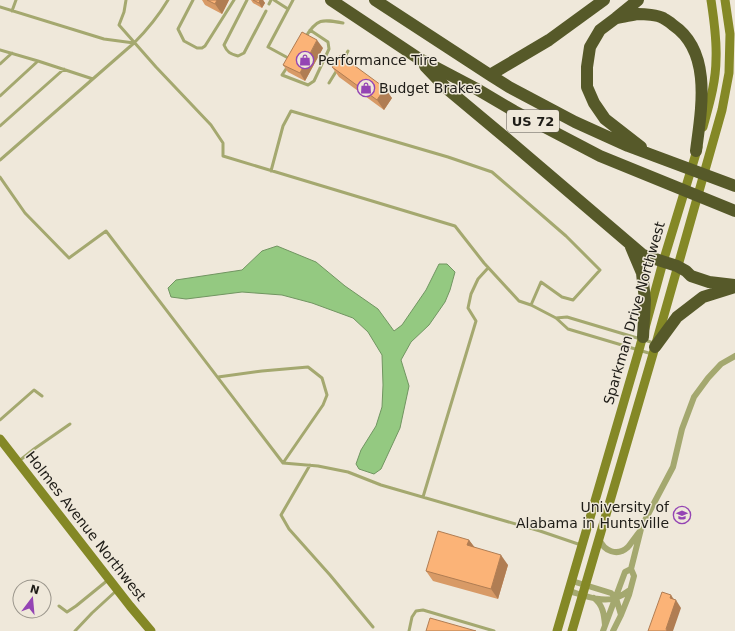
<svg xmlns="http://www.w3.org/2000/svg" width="735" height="631" viewBox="0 0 735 631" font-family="'DejaVu Sans',sans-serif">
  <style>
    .water { fill: #94c981; stroke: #719561 }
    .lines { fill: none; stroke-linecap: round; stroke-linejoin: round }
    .lane { stroke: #a4a86f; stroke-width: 3 }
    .street { stroke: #a4a86f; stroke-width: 6 }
    .secondary { stroke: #848826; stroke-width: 9 }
    .highway { stroke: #565929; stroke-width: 12 }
    .wall { fill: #d89a66 }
    .shaded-wall { fill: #b07d53 }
    .building { fill: #fbb377; stroke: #b07d53 }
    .labels { text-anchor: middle; stroke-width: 3; stroke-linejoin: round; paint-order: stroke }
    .shield { fill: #efe8da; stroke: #5d5952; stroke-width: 1 }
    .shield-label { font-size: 13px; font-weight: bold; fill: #1e1c17 }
    .poi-label { font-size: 14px; fill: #1e1c17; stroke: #efe8da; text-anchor: start }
    .street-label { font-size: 14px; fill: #1e1c17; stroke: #efe8da }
  </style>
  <rect width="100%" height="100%" fill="#efe8da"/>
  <path class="water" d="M 277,246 L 316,262 L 345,286 L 378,309 L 394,331 L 402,325 L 426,290 L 439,264 L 447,264 L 455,272 L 450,290 L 445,302 L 429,325 L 411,342 L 401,360 L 409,386 L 400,428 L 381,469 L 374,474 L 359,469 L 356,464 L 361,450 L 376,426 L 382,407 L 383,385 L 382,355 L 368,332 L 353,318 L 312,303 L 282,295 L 242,292 L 186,299 L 171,297 L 168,288 L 176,280 L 242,270 L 262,251 Z"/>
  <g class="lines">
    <path class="lane" d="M 126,0 L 124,12 L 119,25 L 156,67 L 211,125 L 223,143 L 223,156 L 455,226 L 484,263 L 519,301 L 531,305 L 556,318 L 568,329 L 652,354
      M 193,0 L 178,29 L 184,41 L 197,48 L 202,48 L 205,46 L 234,0
      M 247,0 L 224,45 C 227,52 230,54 238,56 L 244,53 L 266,11
      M 274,0 L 288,9
      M 269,4 L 271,0
      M 0,7 L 104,39 L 134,43
      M 12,11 L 16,0
      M 305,38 C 317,18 322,19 343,23
      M 0,50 L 38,61 L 93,79
      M 290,59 L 268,47 L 293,0
      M 342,62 L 348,51
      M 0,64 L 12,53
      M 288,66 L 282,75 L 308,85 L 314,81 L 329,49 L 328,42 L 310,30
      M 329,83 L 337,70
      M 0,96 L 38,61
      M 0,126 L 64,69
      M 0,160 L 134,43 C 146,31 159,15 168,0
      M 271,171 L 283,126 L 291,111 L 448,157 L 492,172 L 566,236 L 600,270 L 573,300 L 562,297 L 541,282 L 531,305
      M 0,177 L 25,213 L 69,258 L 106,231 L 283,463 L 318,466 L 348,472 L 381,485 L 540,531 L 581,545
      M 556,318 L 567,317 L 654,343
      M 218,377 L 262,371 L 308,367 L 322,378 L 327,395 L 323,405 L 283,463
      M 0,420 L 34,390 L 42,396
      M 19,461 L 34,449 L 70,424
      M 310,465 L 281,515 L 289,529 L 330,575 L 373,627
      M 423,497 L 476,321 L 468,308 L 471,294 L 478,279 L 488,268
      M 59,606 L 67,612 L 76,606 L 108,580
      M 75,631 L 92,613 L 116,591
      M 409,631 L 412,617 L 416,611 L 423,610 L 494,631"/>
    <path class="street" d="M 599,539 C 604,551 617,557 628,547 C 632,542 636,536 640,531
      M 572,581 L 611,593 L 616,598 L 621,615
      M 569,591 C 583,595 601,603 616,598 C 621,596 626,593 630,590
      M 594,598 C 603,605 604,614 605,625
      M 603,631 L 625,572 L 631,569
      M 613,631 L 621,615 L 629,595 L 634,576 L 631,569 L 641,529 L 644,522 L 673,467 L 682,429 L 694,397 L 708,378 L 721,364 L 735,356"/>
    <path class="secondary" d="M 703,127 C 709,105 716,82 716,59 C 717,39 714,20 711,0
      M 0,439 L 130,606 L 151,631
      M 557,631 L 639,350 L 663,262 L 698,147
      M 572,631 L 653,354 L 722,110 L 729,73 L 730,34 L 725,0"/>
    <path class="highway" d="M 331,0 L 418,58 L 475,88 L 514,111 L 600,156 L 735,211
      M 375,0 L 490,75 L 509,87 L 575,122 L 628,146 L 735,186
      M 638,0 L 616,18 L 600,30 L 590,47 L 587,67 L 587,87 L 594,103 L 605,119 L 641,147
      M 617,18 C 624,17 631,15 638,14 C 644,14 658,15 663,18 C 666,20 670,22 673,25 C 713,52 701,111 696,151
      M 425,66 L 446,88 L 513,144 L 643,255 L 677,266 L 686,271 L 691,276 L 709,282 L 735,285
      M 490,75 L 549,40 L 604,0
      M 631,247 L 642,273 L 645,300 L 643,337
      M 655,347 L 677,317 L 703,297 L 735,287"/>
  </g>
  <path class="wall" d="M 202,0 L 229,0 L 222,14 L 205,5 Z
    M 251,0 L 263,0 L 265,3 L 262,8 L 253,3 Z
    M 323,48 L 305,81 L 288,72 L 283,65 Z
    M 332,67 L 392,98 L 384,110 L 339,77 Z
    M 469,540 L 474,547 L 508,565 L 498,599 L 433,581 L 426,571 Z"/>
  <path class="shaded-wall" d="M 217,0 L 229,0 L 222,14 L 215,4 Z
    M 260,0 L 263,0 L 265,3 L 262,8 L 259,3 Z
    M 317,40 L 323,48 L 305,81 L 300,73 Z
    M 385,88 L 392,98 L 384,110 L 377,100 Z
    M 469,540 L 476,549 L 467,545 Z
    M 501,555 L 508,565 L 498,599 L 491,589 Z
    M 671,595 L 675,601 L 676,600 L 681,608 L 673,631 L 667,631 L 666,629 L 670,598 Z"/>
  <path class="building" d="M 207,0 L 217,0 L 215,4 Z
    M 253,0 L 260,0 L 259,3 Z
    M 302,32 L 317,40 L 300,73 L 283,65 Z
    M 340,55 L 385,88 L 377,100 L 332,67 Z
    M 438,531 L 469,540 L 467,545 L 501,555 L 491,589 L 426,571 Z
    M 662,592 L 671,595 L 670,598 L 676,600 L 666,629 L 667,631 L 648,631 Z
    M 430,618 L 476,631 L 426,631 Z"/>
  <defs>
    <symbol id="shop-ring" viewBox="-11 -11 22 22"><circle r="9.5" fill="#efe8da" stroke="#9444b4" stroke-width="1.5"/><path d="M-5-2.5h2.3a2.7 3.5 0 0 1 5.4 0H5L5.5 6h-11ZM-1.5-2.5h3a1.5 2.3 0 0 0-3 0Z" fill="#9444b4"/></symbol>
    <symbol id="university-ring" viewBox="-11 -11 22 22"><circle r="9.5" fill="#efe8da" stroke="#9444b4" stroke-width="1.5"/><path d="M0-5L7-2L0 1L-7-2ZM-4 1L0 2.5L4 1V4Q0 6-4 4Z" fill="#9444b4"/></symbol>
  </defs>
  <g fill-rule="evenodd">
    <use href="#shop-ring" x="295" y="50" width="20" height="20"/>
    <use href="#shop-ring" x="356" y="78" width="20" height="20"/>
    <use href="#university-ring" x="672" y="505" width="20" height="20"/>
  </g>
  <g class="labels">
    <rect class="shield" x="507" y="110" width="52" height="22" rx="3"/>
    <g class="shield-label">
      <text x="533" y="126">US 72</text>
    </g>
    <g class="poi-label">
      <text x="318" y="65">Performance Tire</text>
      <text x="379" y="93">Budget Brakes</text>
      <text x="669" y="512" text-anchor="end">University of<tspan x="669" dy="16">Alabama in Huntsville</tspan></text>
    </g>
    <g class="street-label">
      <text transform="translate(634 313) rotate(-74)" y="5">Sparkman Drive Northwest</text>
      <text transform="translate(86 526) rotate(52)" y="5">Holmes Avenue Northwest</text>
    </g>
  </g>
  <g transform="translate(32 599) rotate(16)"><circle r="19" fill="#efe8da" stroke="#9b968c"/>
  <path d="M0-3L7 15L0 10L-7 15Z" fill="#9444b4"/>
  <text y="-6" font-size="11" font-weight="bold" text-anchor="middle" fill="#1e1c17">N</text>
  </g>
</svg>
